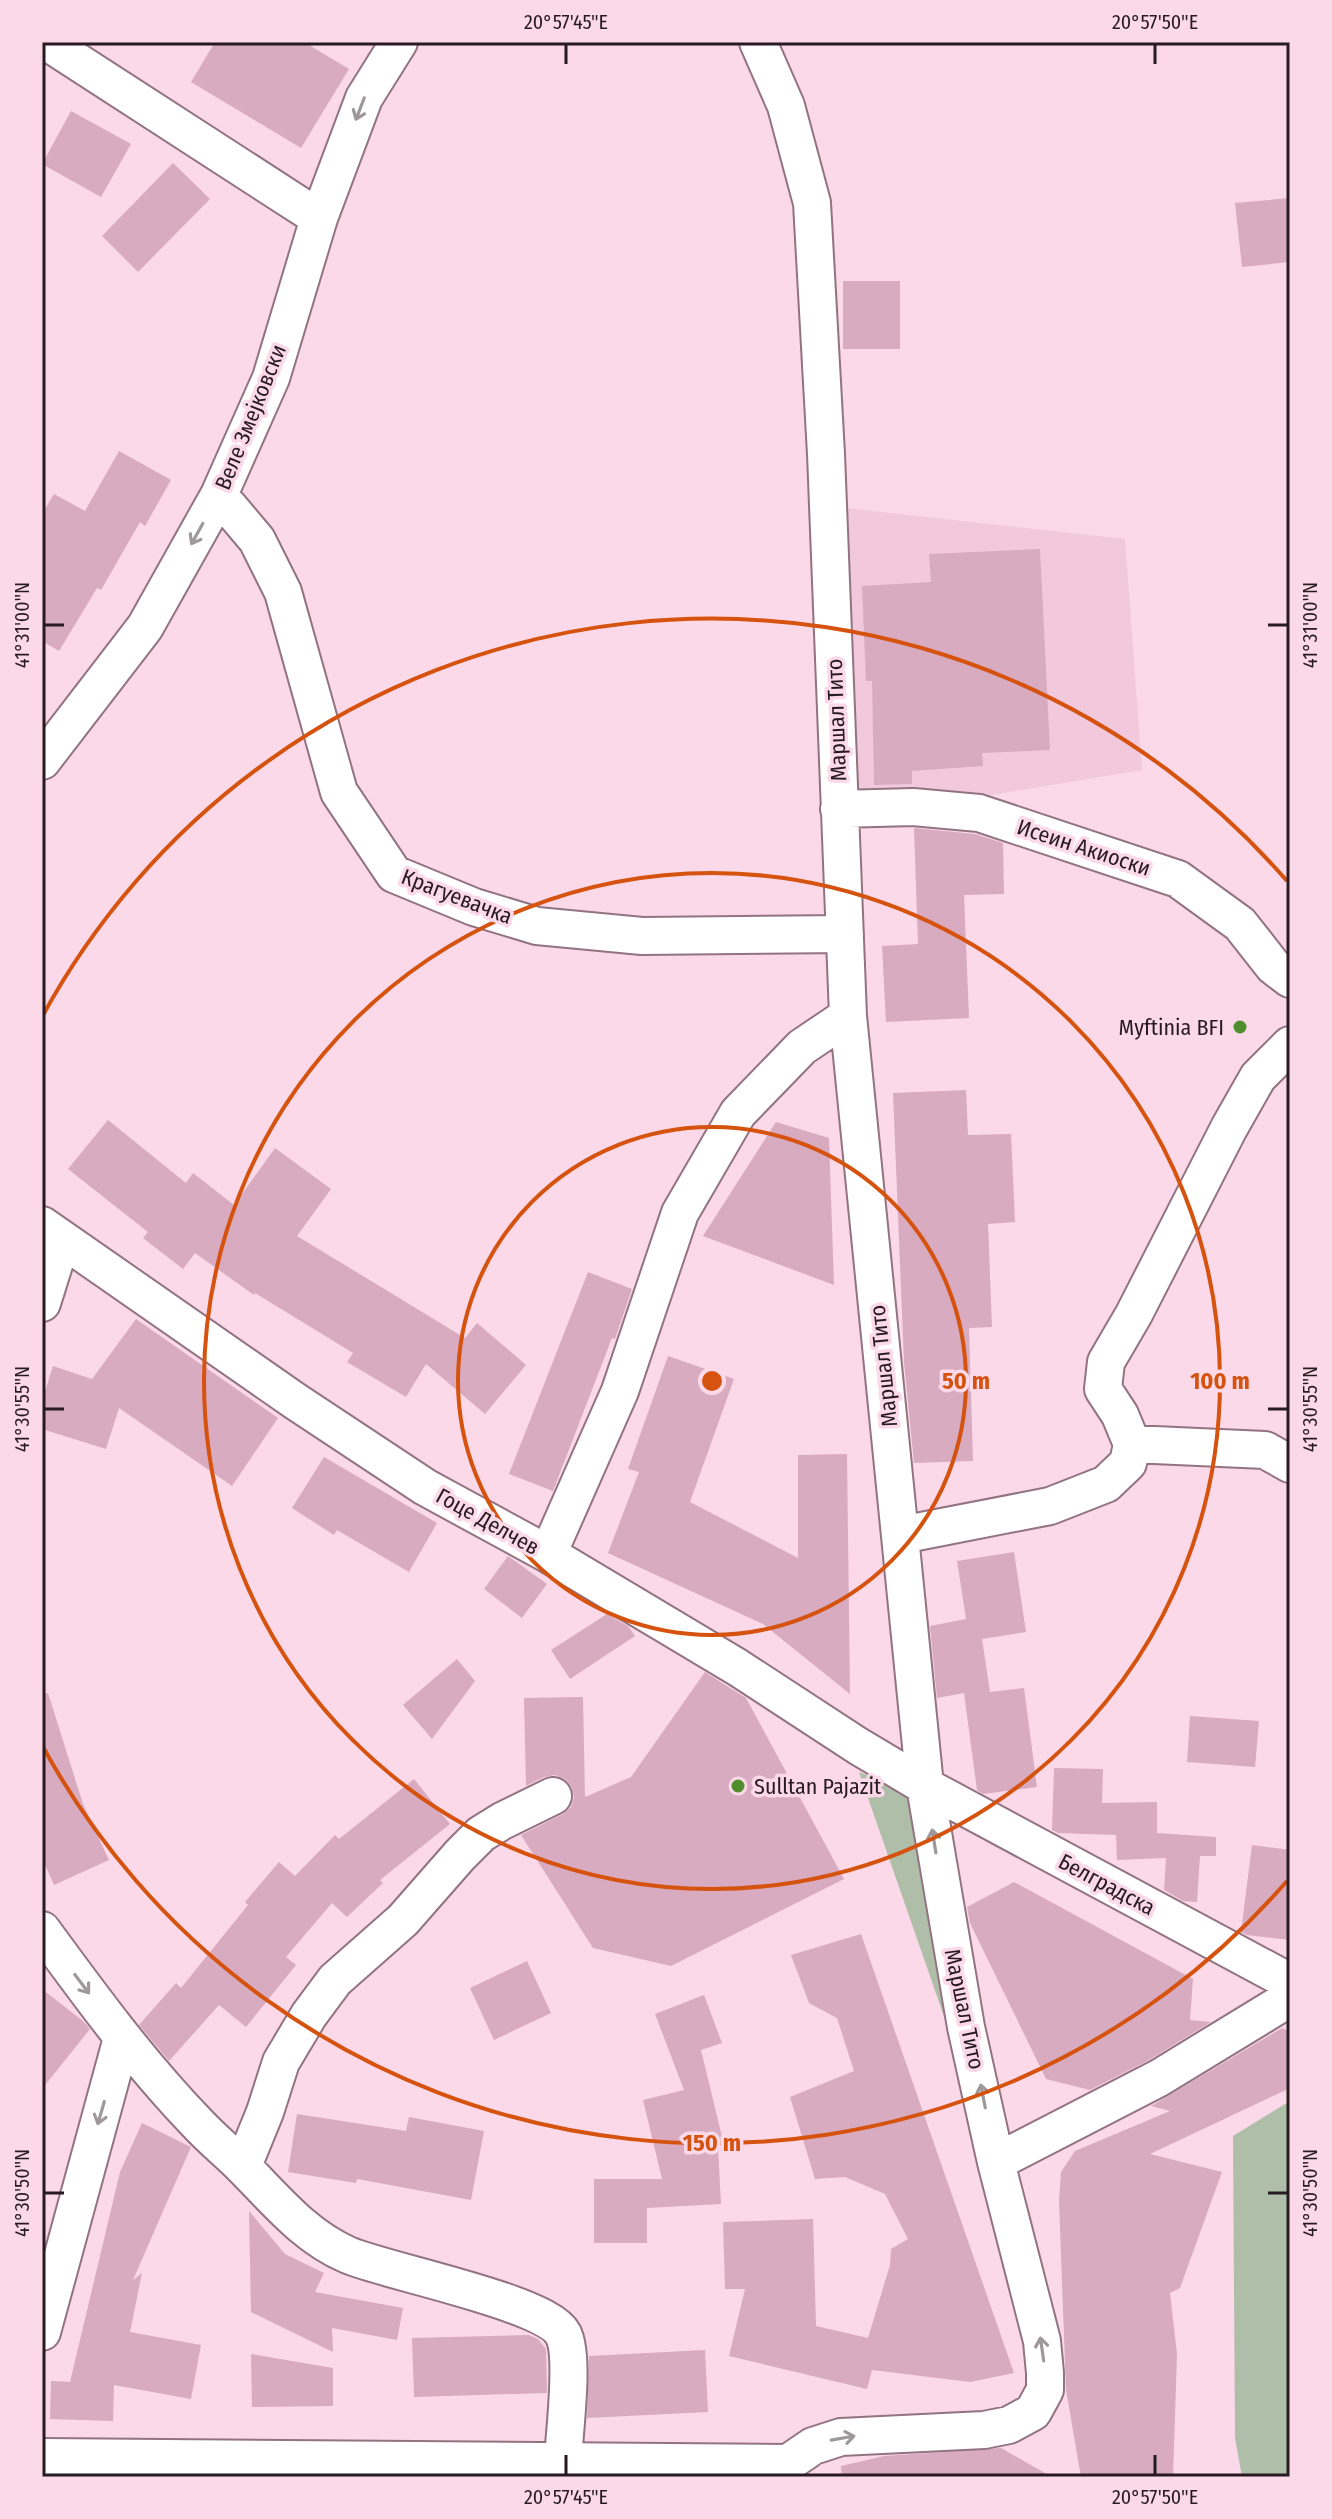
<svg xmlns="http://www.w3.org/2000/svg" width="1332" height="2519" viewBox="0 0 1332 2519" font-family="'Fira Sans Condensed',sans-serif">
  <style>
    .built { fill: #f2c9dc }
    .green { fill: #afbea8 }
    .building { fill: #d8abc0 }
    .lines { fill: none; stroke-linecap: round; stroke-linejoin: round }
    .minor-casing { stroke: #927381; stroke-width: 40 }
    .minor { stroke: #fff; stroke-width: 36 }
    .oneway { stroke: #9e989b }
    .ticks { fill: none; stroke: #271b20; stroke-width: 3 }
    .ring { fill: none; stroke: #d5530e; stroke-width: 4 }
    .poi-dot { fill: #4f8d2d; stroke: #fbd9e8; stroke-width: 3 }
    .labels { text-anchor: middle; stroke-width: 7; stroke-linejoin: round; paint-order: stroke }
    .street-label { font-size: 22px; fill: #271b20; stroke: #fbd9e8 }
    .poi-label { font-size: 22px; fill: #271b20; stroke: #fbd9e8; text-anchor: end }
    .centre { fill: #d5530e; stroke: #fbd9e8; stroke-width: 4 }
    .ring-label { font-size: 24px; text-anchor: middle; font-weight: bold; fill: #d5530e; stroke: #fbd9e8; stroke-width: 7; stroke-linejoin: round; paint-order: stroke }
    .neatline { fill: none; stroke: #271b20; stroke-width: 3 }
    .ticks-label { font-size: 20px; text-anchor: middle; fill: #271b20 }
  </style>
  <rect width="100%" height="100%" fill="#fbd9e8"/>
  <path class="built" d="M 845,508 L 1125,539 L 1142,770 L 961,800 L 858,807 Z"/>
  <path class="green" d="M 859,1772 L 915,1794 L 955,2048 Z
    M 1290,2101 L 1290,2477 L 1242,2477 L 1235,2438 L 1233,2136 Z"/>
  <path class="building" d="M 215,42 L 304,42 L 349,69 L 301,148 L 191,82 Z
    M 71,111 L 131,144 L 101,197 L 42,164 Z
    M 173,163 L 210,199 L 138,272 L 102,236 Z
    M 1290,198 L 1290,262 L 1242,267 L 1235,203 Z
    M 843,281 L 900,281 L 900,349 L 843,349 Z
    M 119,451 L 171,480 L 145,526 L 140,522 L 101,590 L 97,588 L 59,651 L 42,641 L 42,514 L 54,494 L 85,511 Z
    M 1040,549 L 1050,750 L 982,753 L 983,766 L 912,771 L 912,784 L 874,785 L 872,681 L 866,681 L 862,586 L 931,582 L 929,554 Z
    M 914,828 L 975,834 L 1003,843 L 1004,894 L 964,895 L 969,1018 L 886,1022 L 882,946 L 918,944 Z
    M 966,1090 L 968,1135 L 1011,1134 L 1015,1222 L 988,1224 L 992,1327 L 969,1328 L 973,1461 L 914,1463 L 904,1362 L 893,1093 Z
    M 108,1120 L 186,1183 L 193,1173 L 234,1205 L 275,1148 L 331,1189 L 297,1236 L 465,1338 L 477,1323 L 526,1365 L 485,1414 L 426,1364 L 406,1397 L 347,1362 L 353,1353 L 255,1293 L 254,1295 L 195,1253 L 183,1269 L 143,1238 L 148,1232 L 68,1169 Z
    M 776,1122 L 829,1138 L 834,1285 L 703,1236 Z
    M 588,1272 L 632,1289 L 615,1339 L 612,1338 L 553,1491 L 509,1474 Z
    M 136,1319 L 278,1418 L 232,1486 L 119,1408 L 106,1449 L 42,1429 L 42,1401 L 53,1366 L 92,1379 Z
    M 668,1356 L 734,1379 L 690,1502 L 798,1558 L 798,1455 L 847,1454 L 850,1694 L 763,1624 L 608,1553 L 639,1472 L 628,1469 Z
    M 324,1457 L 437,1523 L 409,1572 L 337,1530 L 334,1535 L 292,1508 Z
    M 1014,1552 L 1026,1632 L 982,1639 L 990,1692 L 1024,1688 L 1037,1787 L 983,1794 L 977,1790 L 964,1693 L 937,1698 L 930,1626 L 966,1619 L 957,1561 Z
    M 508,1556 L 547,1584 L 522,1618 L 484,1589 Z
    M 607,1614 L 628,1626 L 635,1636 L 570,1679 L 551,1650 Z
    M 457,1659 L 475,1681 L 432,1739 L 403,1705 Z
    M 705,1672 L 746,1698 L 844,1879 L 671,1966 L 593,1948 L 521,1835 L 563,1814 L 571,1807 L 574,1797 L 571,1786 L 565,1779 L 555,1775 L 544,1777 L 526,1786 L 524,1698 L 583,1697 L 585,1797 L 631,1777 Z
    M 48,1693 L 83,1804 L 109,1860 L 54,1885 L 42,1858 L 42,1694 Z
    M 1190,1716 L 1259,1721 L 1255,1767 L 1187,1762 Z
    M 1054,1768 L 1103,1769 L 1102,1803 L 1157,1802 L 1157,1833 L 1216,1837 L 1216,1856 L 1200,1856 L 1197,1902 L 1183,1901 L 1164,1890 L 1166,1858 L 1117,1860 L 1116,1835 L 1058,1833 L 1052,1830 Z
    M 414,1779 L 450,1824 L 380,1880 L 383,1883 L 347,1917 L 332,1903 L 286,1957 L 296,1965 L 246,2027 L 219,2005 L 169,2061 L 139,2025 L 176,1983 L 181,1988 L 248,1905 L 245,1902 L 279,1862 L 295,1876 L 335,1835 L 339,1839 Z
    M 1252,1845 L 1290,1850 L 1290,1940 L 1247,1935 L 1241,1932 Z
    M 1014,1882 L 1193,1979 L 1190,2020 L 1211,2022 L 1149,2060 L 1090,2090 L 1046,2079 L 970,1923 L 967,1907 Z
    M 861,1934 L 1014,2373 L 970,2382 L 872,2370 L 867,2389 L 729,2356 L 745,2289 L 725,2289 L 723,2222 L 813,2219 L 816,2326 L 868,2338 L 890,2265 L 891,2249 L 908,2239 L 885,2194 L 845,2177 L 815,2179 L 790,2097 L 854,2071 L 837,2018 L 809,2003 L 791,1955 Z
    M 527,1961 L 551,2013 L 494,2040 L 470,1988 Z
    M 42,1989 L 83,2021 L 90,2029 L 42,2089 Z
    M 704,1995 L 722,2043 L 701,2050 L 724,2145 L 718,2147 L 721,2204 L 647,2208 L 647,2243 L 594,2243 L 594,2179 L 662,2179 L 643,2100 L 684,2090 L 655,2014 Z
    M 1282,2028 L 1290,2032 L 1290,2088 L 1150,2154 L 1222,2172 L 1180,2288 L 1170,2293 L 1177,2354 L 1173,2477 L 1081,2477 L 1066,2390 L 1059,2201 L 1061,2172 L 1075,2151 L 1170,2111 L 1151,2106 Z
    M 297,2114 L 406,2131 L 409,2117 L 484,2131 L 471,2200 L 357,2179 L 356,2183 L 288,2172 Z
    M 142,2123 L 191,2147 L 133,2280 L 142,2273 L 130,2332 L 201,2345 L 191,2399 L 114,2385 L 113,2421 L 50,2419 L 51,2381 L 70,2382 L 120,2172 Z
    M 249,2211 L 285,2254 L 324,2273 L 315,2292 L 403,2308 L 397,2340 L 332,2328 L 333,2352 L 251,2312 Z
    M 529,2335 L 538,2339 L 546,2349 L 547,2393 L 414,2397 L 412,2338 Z
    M 705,2350 L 708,2412 L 587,2418 L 589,2356 Z
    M 251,2354 L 333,2368 L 333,2406 L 252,2407 Z
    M 1001,2448 L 1052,2477 L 842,2477 L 841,2466 L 884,2456 Z"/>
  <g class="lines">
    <defs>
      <path id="minor" d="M 47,42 L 319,218
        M 758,42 L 786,106 L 812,203 L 826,454 L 848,1016 L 925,1786 L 966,2027 L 996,2162 L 1042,2341 L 1045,2373 L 1045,2390 L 1033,2412 L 1009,2425 L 984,2430 L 841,2437 L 813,2446 L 788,2463 L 779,2477
        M 219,495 L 257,540 L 283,592 L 339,792 L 394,874 L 474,907 L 537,926 L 642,936 L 845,934
        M 42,761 L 145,627 L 219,495 L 271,378 L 319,218 L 364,98 L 399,42
        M 839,809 L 913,807 L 979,813 L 1178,879 L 1240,924 L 1273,966 L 1290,979
        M 42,1225 L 295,1401 L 425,1487 L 548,1554 L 737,1667 L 858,1746 L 925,1786 L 1290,1982
        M 42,1303 L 62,1239
        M 1132,1444 L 1265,1450 L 1290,1464
        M 901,1535 L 1050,1506 L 1106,1484 L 1128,1463 L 1132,1444 L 1120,1415 L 1103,1389 L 1106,1362 L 1134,1314 L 1229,1128 L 1258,1077 L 1290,1045
        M 548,1554 L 620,1391 L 680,1213 L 738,1113 L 802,1047 L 848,1016
        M 42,1930 C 91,1997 140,2064 198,2124 C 212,2139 228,2152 242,2166 C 275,2199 304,2236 348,2255 C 388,2272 546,2302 563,2334 C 575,2356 564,2434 563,2461
        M 996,2162 L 1159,2078 L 1290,1998
        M 243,2166 L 265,2112 L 281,2062 L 309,2015 L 335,1980 L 403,1920 L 460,1855 L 481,1834 L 502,1821 L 553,1796
        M 42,2332 L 122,2038
        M 42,2457 L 788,2463"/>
    </defs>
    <use href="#minor" class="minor-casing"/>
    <use href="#minor" class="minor"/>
  </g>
  <defs><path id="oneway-shaft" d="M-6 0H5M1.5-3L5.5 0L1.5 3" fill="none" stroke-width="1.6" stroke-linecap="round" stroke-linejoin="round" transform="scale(2)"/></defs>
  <g class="oneway">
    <use href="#oneway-shaft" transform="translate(360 109) rotate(111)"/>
    <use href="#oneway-shaft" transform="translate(197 534) rotate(119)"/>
    <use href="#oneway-shaft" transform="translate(934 1841) rotate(-99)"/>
    <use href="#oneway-shaft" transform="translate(82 1984) rotate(53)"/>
    <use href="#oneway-shaft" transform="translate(983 2096) rotate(-101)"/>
    <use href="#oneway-shaft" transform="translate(101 2113) rotate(106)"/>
    <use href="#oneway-shaft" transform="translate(1042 2349) rotate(-98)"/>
    <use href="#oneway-shaft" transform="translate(843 2438) rotate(-10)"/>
  </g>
  <path class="ticks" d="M 566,44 L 566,64M 1155,44 L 1155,64M 44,625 L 64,625M 1268,625 L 1288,625M 44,1409 L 64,1409M 1268,1409 L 1288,1409M 44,2193 L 64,2193M 1268,2193 L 1288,2193M 566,2455 L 566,2475M 1155,2455 L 1155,2475"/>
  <g class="ring">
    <circle cx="712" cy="1381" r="254"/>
    <circle cx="712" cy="1381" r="508"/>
    <path d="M1287 1881A762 762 0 0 1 42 1745M42 1017A762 762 0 0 1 1287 881"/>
  </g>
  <g class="poi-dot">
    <circle cx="1240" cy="1027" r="8"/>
    <circle cx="738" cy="1786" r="8"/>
  </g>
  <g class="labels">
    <g class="street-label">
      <text transform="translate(250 417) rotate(-68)" y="8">Веле Змејковски</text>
      <text transform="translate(836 720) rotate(-92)" y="8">Маршал Тито</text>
      <text transform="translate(1084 847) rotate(18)" y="8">Исеин Акиоски</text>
      <text transform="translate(457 896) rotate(21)" y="8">Крагуевачка</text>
      <text transform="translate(883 1366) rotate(-96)" y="8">Маршал Тито</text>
      <text transform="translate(488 1521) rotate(29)" y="8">Гоце Делчев</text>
      <text transform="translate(1107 1884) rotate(28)" y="8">Белградска</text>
      <text transform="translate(965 2009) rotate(78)" y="8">Маршал Тито</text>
    </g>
    <g class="poi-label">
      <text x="1224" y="1035">Myftinia BFI</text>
      <text x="754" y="1794" text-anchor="start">Sulltan Pajazit</text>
    </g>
  </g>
  <circle cx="712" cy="1381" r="12" class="centre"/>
  <g class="ring-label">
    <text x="966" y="1389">50 m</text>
    <text x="1220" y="1389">100 m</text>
    <text x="712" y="2151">150 m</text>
  </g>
  <rect width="1332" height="2519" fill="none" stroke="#fbd9e8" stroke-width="88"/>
  <rect x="44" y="44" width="1244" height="2431" class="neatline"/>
  <g class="ticks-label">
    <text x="566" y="29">20°57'45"E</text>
    <text x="1155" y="29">20°57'50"E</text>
    <text transform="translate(22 625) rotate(-90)" y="7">41°31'00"N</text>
    <text transform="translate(1310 625) rotate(-90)" y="7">41°31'00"N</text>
    <text transform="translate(22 1409) rotate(-90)" y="7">41°30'55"N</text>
    <text transform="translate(1310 1409) rotate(-90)" y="7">41°30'55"N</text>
    <text transform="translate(22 2193) rotate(-90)" y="7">41°30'50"N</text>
    <text transform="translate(1310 2193) rotate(-90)" y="7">41°30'50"N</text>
    <text x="566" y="2504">20°57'45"E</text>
    <text x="1155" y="2504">20°57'50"E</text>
  </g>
</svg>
